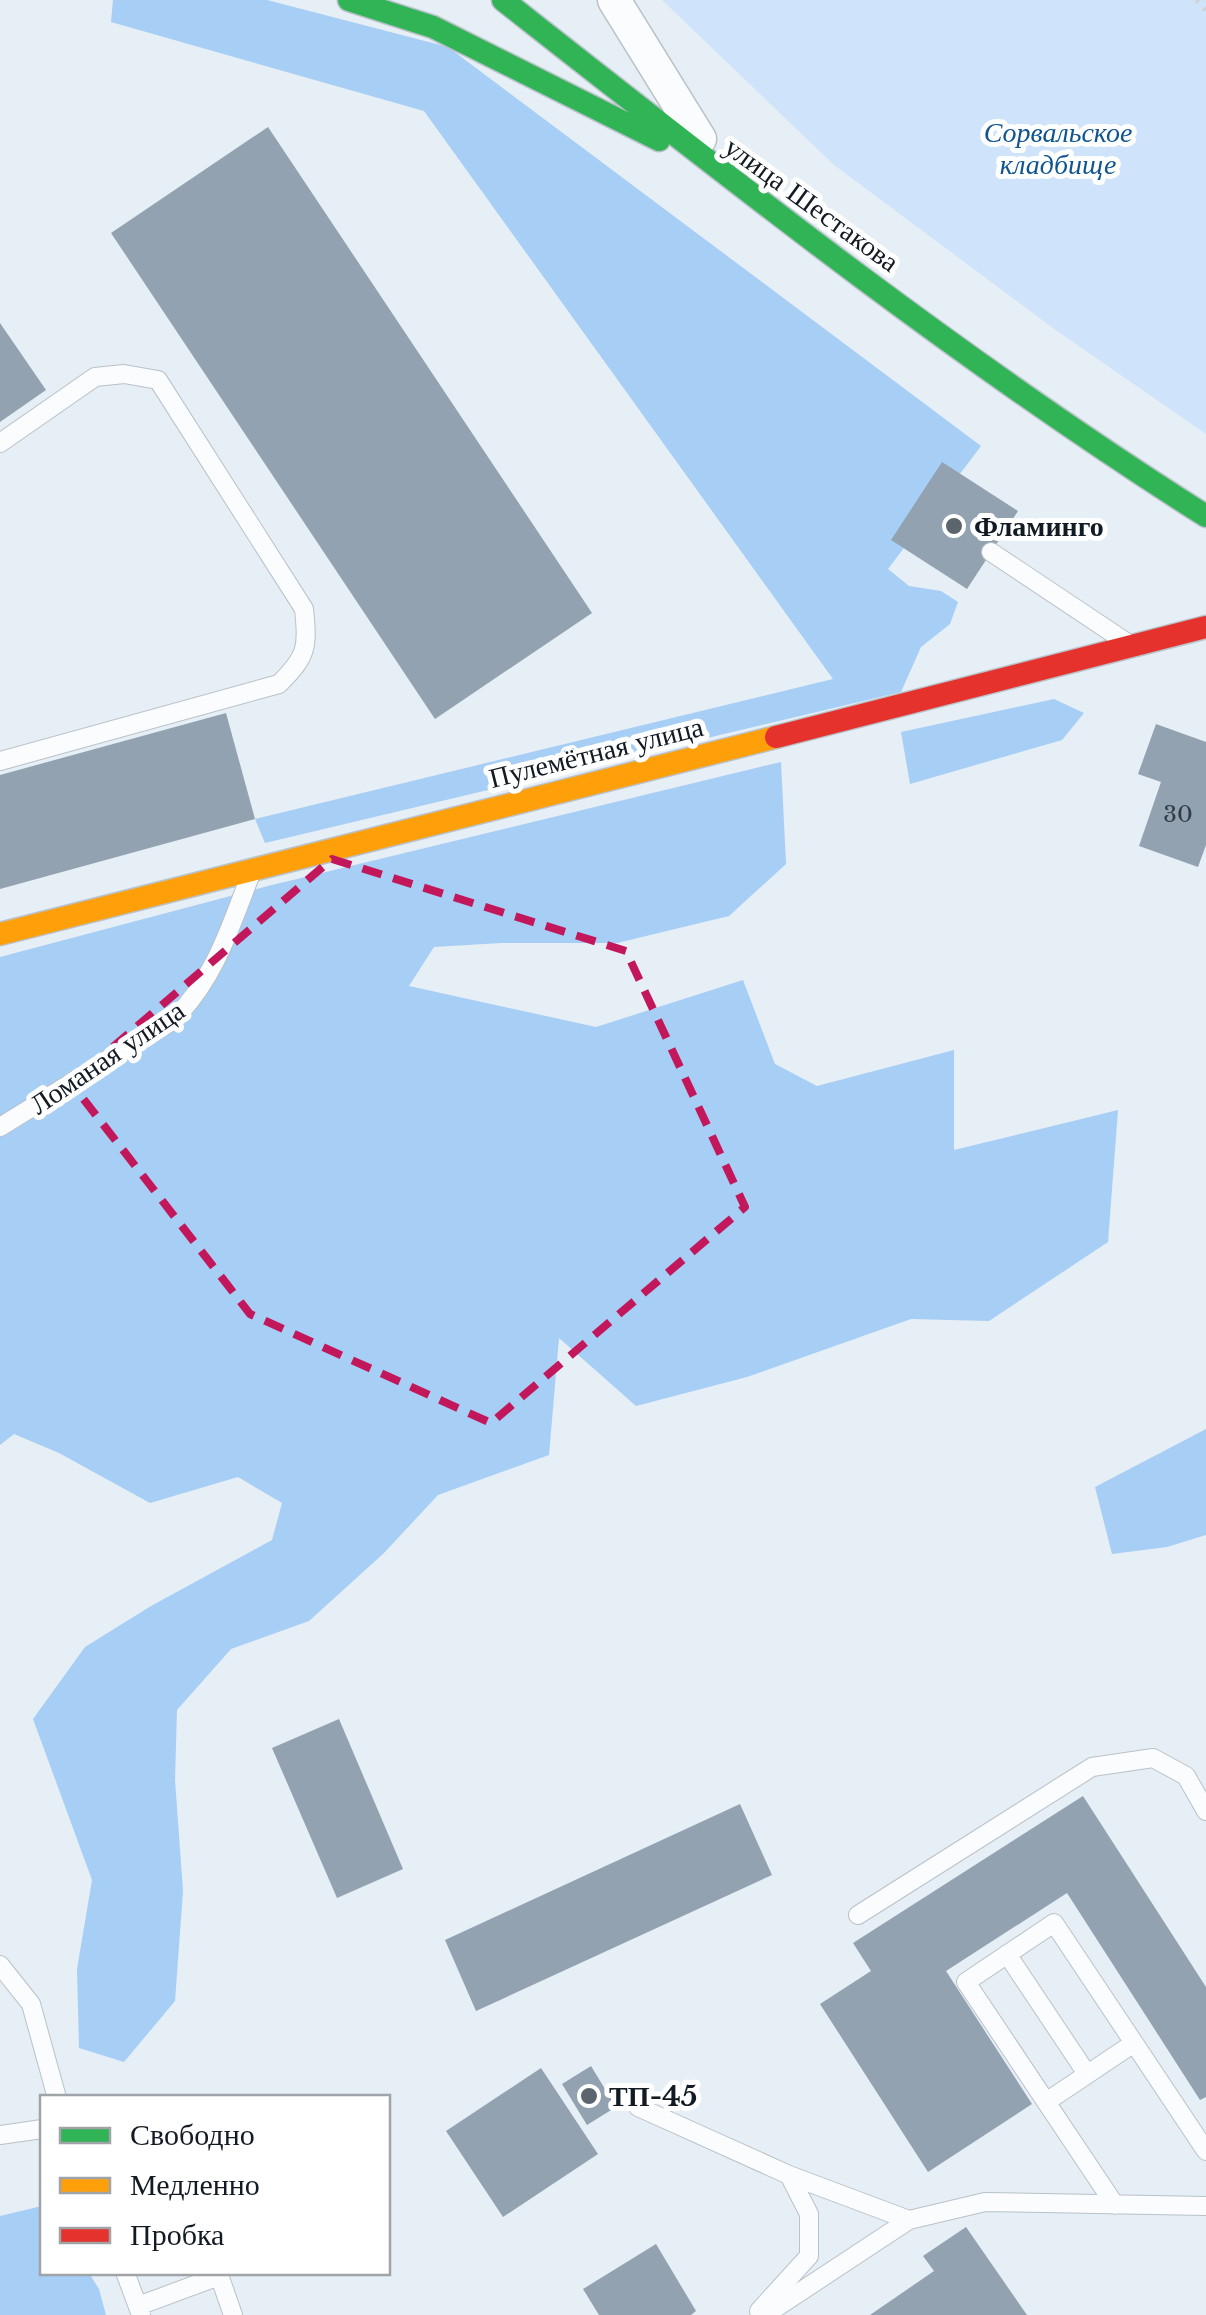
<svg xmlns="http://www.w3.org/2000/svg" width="1206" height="2315" viewBox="0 0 1206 2315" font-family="'Libre Baskerville',serif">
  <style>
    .green { fill: #cfe4fa }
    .forest { fill: #a7cef5 }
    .building { fill: #92a2b1 }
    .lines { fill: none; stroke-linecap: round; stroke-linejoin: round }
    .lane-casing { stroke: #b9c1c9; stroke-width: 20 }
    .street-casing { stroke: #b9c1c9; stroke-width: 35 }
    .fast-casing { stroke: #b9c1c9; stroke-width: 25 }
    .slow-casing { stroke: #b9c1c9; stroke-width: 25 }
    .jam-casing { stroke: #b9c1c9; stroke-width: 25 }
    .path { stroke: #cfd1d4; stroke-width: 6; stroke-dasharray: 2.5 8; stroke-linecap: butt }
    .lane { stroke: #fbfcfe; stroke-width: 18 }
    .street { stroke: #fbfcfe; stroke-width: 32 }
    .fast { stroke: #30b455; stroke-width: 22 }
    .slow { stroke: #ff9f0a; stroke-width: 22 }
    .jam { stroke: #e5322d; stroke-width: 22 }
    .marked { fill: none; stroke: #c2185b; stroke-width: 8; stroke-dasharray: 20 12; stroke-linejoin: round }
    .poi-dot { fill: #5c646d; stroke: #fff; stroke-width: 4 }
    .labels { text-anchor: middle; stroke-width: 10; stroke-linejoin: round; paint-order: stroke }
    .number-label { font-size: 22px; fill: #323c46 }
    .park-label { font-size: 28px; font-style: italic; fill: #105590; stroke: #fff }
    .street-label { font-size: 28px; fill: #121a23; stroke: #fff }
    .poi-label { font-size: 28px; font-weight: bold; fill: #121a23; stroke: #fff; text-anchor: start }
  </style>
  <rect width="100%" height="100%" fill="#e6eef6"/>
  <path class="green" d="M 662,0 L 1206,0 L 1206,434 L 1057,331 L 834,165 Z"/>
  <path class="forest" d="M 113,0 L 267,0 L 448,47 L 981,446 L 888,569 L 909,586 L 941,591 L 958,602 L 950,624 L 921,647 L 901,692 L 265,843 L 255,819 L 833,679 L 424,111 L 111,22 Z
    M 1054,699 L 1084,713 L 1062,740 L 910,784 L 901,732 Z
    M 781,762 L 786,864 L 729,916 L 617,943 L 501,943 L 434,947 L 409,986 L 596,1027 L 743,980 L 775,1064 L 817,1086 L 954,1050 L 954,1150 L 1118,1110 L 1108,1242 L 989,1321 L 911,1319 L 747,1377 L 636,1406 L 559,1338 L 549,1455 L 438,1495 L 384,1553 L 309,1621 L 231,1649 L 177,1710 L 175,1780 L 183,1891 L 175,2001 L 124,2062 L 79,2048 L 77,1969 L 92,1880 L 33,1719 L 85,1647 L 151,1606 L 272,1540 L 282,1503 L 238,1477 L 150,1503 L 59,1453 L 14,1434 L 0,1445 L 0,957 L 268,886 Z
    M 1206,1429 L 1206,1535 L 1167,1547 L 1112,1554 L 1095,1487 Z
    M 42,2206 L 42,2272 L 89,2273 L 99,2289 L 106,2315 L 0,2315 L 0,2216 Z"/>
  <path class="building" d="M 268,127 L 592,613 L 435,719 L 111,233 Z
    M 0,323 L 46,390 L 0,422 Z
    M 942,462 L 1018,511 L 967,589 L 891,540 Z
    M 226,713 L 255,819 L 0,889 L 0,775 Z
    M 1156,724 L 1206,742 L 1206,845 L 1198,867 L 1139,846 L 1161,782 L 1138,774 Z
    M 339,1719 L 403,1869 L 337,1898 L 272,1748 Z
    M 1083,1796 L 1206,1987 L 1206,2097 L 1200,2100 L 1067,1893 L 946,1971 L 1032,2104 L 928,2172 L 820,2004 L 871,1971 L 853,1943 Z
    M 740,1804 L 772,1875 L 476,2011 L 445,1940 Z
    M 591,2066 L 616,2107 L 587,2125 L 562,2084 Z
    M 541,2068 L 598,2154 L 503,2217 L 446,2131 Z
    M 966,2227 L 1027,2315 L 870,2315 L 934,2271 L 923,2256 Z
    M 656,2244 L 696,2311 L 691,2315 L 599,2315 L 583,2289 Z"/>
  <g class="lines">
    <defs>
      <path id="lane" d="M 0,443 L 95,377 L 124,374 L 158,380 L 304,609 C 308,648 307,656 279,684 L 0,761
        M 991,552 L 1126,642
        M 0,1127 L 173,1020 C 214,980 230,928 250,876
        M 858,1915 L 1092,1767 L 1153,1758 L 1186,1776 L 1206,1811
        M 1007,1954 L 1087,2074
        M 0,1965 L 31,2004 L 57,2098
        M 1046,2102 L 1134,2043
        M 638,2107 L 789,2175 L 909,2220
        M 0,2135 L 42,2129
        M 1115,2205 L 966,1982 L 1054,1923 L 1206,2151
        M 125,2272 L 141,2315
        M 218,2272 L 233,2315
        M 138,2306 L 219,2276
        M 759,2311 L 809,2256 L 809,2214 L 789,2175
        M 765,2315 L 909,2220 L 985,2202 L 1206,2206"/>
      <path id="street" d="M 614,0 L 700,139"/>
      <path id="fast" d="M 349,0 L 433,27 L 659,140
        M 503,0 C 732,180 959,360 1206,516"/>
      <path id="slow" d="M 0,934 L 776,737"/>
      <path id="jam" d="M 776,737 L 1206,627"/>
    </defs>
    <use href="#lane" class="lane-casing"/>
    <use href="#street" class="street-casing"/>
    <use href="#fast" class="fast-casing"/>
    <use href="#slow" class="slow-casing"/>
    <use href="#jam" class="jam-casing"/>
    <path class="path" d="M 1197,0 L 1206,10"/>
    <use href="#lane" class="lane"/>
    <use href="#street" class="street"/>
    <use href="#fast" class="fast"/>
    <use href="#slow" class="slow"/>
    <use href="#jam" class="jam"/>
  </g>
  <path class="marked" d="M 332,859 L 626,951 L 745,1207 L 491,1423 L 250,1314 L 71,1083 Z"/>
  <g class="poi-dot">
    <circle cx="954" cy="526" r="10"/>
    <circle cx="589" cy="2096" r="10"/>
  </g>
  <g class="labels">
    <g class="number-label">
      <text x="1178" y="822">30</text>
    </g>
    <g class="park-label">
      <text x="1058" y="142">Сорвальское<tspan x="1058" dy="32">кладбище</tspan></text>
    </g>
    <g class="street-label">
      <text transform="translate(812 204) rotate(36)" y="10">улица Шестакова</text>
      <text transform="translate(596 752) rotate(-14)" y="10">Пулемётная улица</text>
      <text transform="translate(107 1057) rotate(-34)" y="10">Ломаная улица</text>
    </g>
    <g class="poi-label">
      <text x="974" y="536">Фламинго</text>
      <text x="609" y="2106">ТП-45</text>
    </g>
  </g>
  <rect x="40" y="2095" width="350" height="180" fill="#ffffff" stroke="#a0a3a7" stroke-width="2.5"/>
  <rect x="60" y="2128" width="50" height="15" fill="#30b455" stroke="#a0a3a7" stroke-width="2.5"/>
  <text x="130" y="2145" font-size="30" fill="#121a23">Свободно</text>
  <rect x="60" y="2178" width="50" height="15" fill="#ff9f0a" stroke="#a0a3a7" stroke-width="2.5"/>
  <text x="130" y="2195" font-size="30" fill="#121a23">Медленно</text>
  <rect x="60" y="2228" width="50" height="15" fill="#e5322d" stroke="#a0a3a7" stroke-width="2.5"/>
  <text x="130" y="2245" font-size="30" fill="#121a23">Пробка</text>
</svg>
